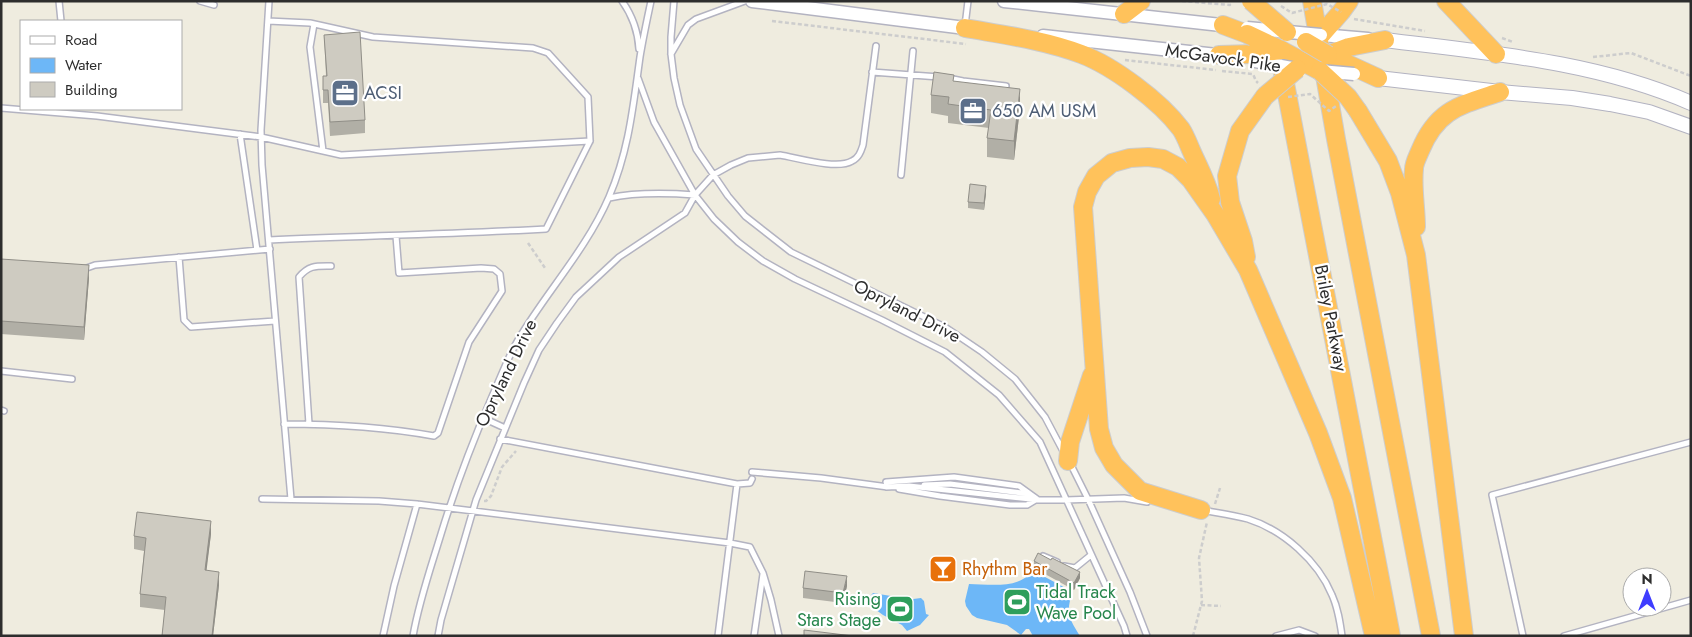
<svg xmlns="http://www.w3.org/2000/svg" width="1692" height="637" viewBox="0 0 1692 637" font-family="Jost,sans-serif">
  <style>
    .water { fill: #6db7f7 }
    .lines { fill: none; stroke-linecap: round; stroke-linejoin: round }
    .service-casing { stroke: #b3b3c1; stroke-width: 8 }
    .tertiary-casing { stroke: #b3b3c1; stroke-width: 15 }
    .secondary-casing { stroke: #b3b3c1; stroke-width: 16 }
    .motorway-casing { stroke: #cdcdcd; stroke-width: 20 }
    .path { stroke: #cdcdcd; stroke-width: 2.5; stroke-dasharray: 4 2.5; stroke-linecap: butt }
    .service { stroke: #fff; stroke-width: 5 }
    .tertiary { stroke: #fff; stroke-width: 12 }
    .secondary { stroke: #fff; stroke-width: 14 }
    .motorway { stroke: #ffc25b; stroke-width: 18 }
    .tertiary-bridge-casing { stroke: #b3b3c1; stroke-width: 15; stroke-linecap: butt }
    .motorway-bridge-casing { stroke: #cdcdcd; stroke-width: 20; stroke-linecap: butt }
    .path-bridge { stroke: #cdcdcd; stroke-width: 2.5; stroke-dasharray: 4 2.5; stroke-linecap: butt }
    .tertiary-bridge { stroke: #fff; stroke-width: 12 }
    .motorway-bridge { stroke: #ffc25b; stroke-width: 18 }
    .wall { fill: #b1afa6 }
    .shaded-wall { fill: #908e87 }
    .building { fill: #cecbc1; stroke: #908e87 }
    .labels { text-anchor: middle; stroke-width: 4.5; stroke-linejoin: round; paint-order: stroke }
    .street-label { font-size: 18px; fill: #2d2d2d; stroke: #fff }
    .service-label { font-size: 18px; fill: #4e5e75; stroke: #fff; text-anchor: start }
    .food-label { font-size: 18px; fill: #c56008; stroke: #fff; text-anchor: start }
    .leisure-label { font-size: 18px; fill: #27864d; stroke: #fff; text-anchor: start }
  </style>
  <rect width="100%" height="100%" fill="#efecdf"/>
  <path class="water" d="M 1032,570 L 1073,592 C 1065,612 1069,618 1080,636 L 1033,636 L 1029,629 L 1026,629 L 1021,635 L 1007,625 L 977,618 L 972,615 L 966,606 L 965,601 L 969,584 C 988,584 1021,590 1032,570 Z
    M 873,593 L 897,597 L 898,601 L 921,598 L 924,601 L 926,614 L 929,615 L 920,625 L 907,631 L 902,625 L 883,615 L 865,602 Z"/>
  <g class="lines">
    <defs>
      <path id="service" d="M 59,1 L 61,21
        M 200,1 L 214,5
        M 269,1 L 261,130 L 262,165 L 291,499
        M 622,1 C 632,15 638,32 639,49
        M 674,1 L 671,37 L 671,54 L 674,78 L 680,105 L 696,149 L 728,196 L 745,216 L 791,252 L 945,327 L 982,352 L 1015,379 L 1045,417 L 1063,451
        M 314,24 L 310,47 L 323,151
        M 965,26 L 968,1
        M 671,54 L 688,25 L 696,19 L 745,1
        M 872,72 L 939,77
        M 638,78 L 654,122 L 695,195 L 714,219 L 738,242 L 763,261 L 795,279 L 882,320 L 945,352 L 999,395 L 1040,442 L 1124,626 L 1127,636
        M 948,78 L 963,81 L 1006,86
        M 1,108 L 97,116 L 261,137 L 341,155 L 590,141 L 588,97 L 548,53 L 533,48 L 373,37 L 310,23 L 268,21
        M 240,134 L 257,250
        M 901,175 L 913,51
        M 609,198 C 637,192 667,193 695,195
        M 269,240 C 361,236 454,234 546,229 L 590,141
        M 179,257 L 184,320 L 191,327 L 275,321
        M 84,269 L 95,265 L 270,249
        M 1,371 L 72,379
        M 1,410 L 4,411
        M 483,418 L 505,428
        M 284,424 C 335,424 384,427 434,436 L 438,433 L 469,342 L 502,291 L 500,274 L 494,269 L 481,268 L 399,273 L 396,236
        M 309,424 L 299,277 C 309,265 316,266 331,266
        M 500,439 L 737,484 L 750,483 L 752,479
        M 1070,463 L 1088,499 L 1130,592 L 1147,636
        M 752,472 L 821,478 L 888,487
        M 886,482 L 954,477 L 1019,486 L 1037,499 L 1027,505 L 1010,505 L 940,496 L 899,489
        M 924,485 L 950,484 L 1030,494
        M 886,487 L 909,486 L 1040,500 L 1066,500 L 1124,498 L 1147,502
        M 262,499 L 379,501 L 417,504 L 730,543 L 750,547 L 763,573 L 771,600 L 779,636
        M 1202,510 C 1218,513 1233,515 1248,519 C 1283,530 1318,561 1332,595 C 1338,608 1340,622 1342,636
        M 1043,556 L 1057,562
        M 1064,566 L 1075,568 L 1091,555
        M 383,636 L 394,586 L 417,504
        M 413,636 C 419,601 431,567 441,534 C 455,488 472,443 491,399 C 500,379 507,359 518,340 C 547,291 586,250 609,197 C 629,150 633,107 640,57 C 643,38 647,20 651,1
        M 438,636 L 441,620 L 476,500 L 524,383 L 539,350 L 557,323 L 576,297 L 619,257 L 685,213 L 695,195 L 713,175 L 731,165 L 748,158 L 780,155 C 798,158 837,170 852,161 C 859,158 861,151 863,145 L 876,46
        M 718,636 L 737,484
        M 754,636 L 763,574
        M 1276,636 L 1299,630 L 1315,636
        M 1523,636 L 1492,495 L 1691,442
        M 1564,636 L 1691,600"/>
      <path id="tertiary" d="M 752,1 L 973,29
        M 1004,1 L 1230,26
        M 1321,35 L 1368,39
        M 1043,36 L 1226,56"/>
      <path id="secondary" d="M 1385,40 C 1488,53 1595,61 1691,103
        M 1378,78 L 1500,92 L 1572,98 L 1610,104 L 1649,112 L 1691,127"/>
      <path id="motorway" d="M 1312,1 L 1336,139 L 1431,636
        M 1446,1 L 1496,54
        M 1124,14 L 1141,1
        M 1223,25 L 1247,34
        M 965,28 C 1004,35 1044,40 1081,54 C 1113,66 1160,101 1181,129 C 1185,135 1188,143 1191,150 C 1198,166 1207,182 1211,199
        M 1321,35 L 1341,12 L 1349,1
        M 1281,50 L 1320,71
        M 1219,55 L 1252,54
        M 1328,55 L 1349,47 L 1385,40
        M 1328,55 L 1378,78
        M 1282,68 L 1391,636
        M 1358,111 L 1388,161 L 1400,193 L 1416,255 L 1464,636
        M 1416,227 C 1416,208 1412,188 1414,169 C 1414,163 1418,156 1420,151 C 1437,109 1461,105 1500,92
        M 1246,257 L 1243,241 L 1230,202 L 1227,176 L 1240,131 L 1265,96
        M 1068,461 L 1070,442 L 1092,375
        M 1201,510 L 1140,491 L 1114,465 L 1104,448 L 1099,429 L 1083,207 L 1087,192 L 1096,176 L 1112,163 L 1130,158 L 1148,157 L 1163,159 L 1178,167 L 1191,180 L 1215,214 L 1248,270 L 1318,433 L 1342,498 L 1374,636"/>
    </defs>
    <use href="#service" class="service-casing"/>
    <use href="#tertiary" class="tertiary-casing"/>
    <use href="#secondary" class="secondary-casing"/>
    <use href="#motorway" class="motorway-casing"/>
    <path class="path" d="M 1182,1 L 1230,5 L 1229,1
      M 1354,19 L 1425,31
      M 772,21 L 966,44
      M 1502,38 L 1513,42
      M 1593,57 L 1631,53 L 1691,76
      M 1125,60 L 1216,70
      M 1222,71 L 1253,74 L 1256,81 L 1258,83
      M 528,243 L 545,268
      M 484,501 L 486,501 L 491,496 L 502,467 L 516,451
      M 1215,504 L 1220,488
      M 1201,605 L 1221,606
      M 1193,636 L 1202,601 L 1199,558 L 1207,522"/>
    <use href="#service" class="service"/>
    <use href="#tertiary" class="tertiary"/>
    <use href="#secondary" class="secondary"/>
    <use href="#motorway" class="motorway"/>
    <defs>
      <path id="tertiary-bridge" d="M 1247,28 L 1321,35
        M 1255,61 L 1297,69
        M 1320,71 L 1354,74"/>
      <path id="motorway-bridge" d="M 1251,1 L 1287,32
        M 1247,34 L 1281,50
        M 1306,42 L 1328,55
        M 1252,54 L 1281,50
        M 1320,71 L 1348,97 L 1358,111
        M 1265,96 L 1297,69"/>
    </defs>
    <use href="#tertiary-bridge" class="tertiary-bridge-casing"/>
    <use href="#motorway-bridge" class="motorway-bridge-casing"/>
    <path class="path-bridge" d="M 1281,6 L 1292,13 L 1327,4 L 1341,12
      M 1288,97 L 1310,94 L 1329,111 L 1336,106"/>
    <use href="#tertiary-bridge" class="tertiary-bridge"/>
    <use href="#motorway-bridge" class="motorway-bridge"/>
  </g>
  <path class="wall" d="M 324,35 L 365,120 L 365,133 L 330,136 L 328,103 L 323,103 L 323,76 L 326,76 Z
    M 954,81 L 1020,108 L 1014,160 L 987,157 L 987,138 L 989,128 L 948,123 L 948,116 L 931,113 L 931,95 Z
    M 986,193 L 984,210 L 968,208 L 968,202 Z
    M 1,259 L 89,278 L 84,340 L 1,334 Z
    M 211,534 L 206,570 L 219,585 L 213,636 L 162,636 L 165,610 L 140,607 L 140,594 L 144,551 L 134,549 L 134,536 Z
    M 1034,561 L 1080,578 L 1074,590 L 1034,568 Z
    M 847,586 L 843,603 L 803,598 L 803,588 Z"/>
  <path class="shaded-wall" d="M 1020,89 L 1020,108 L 1014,160 L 1014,141 Z
    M 986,186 L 986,193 L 984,210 L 984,203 Z
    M 89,265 L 89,278 L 84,340 L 84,327 Z
    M 211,521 L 211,534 L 205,583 L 205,570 Z
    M 219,572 L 219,585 L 213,636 L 212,636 Z
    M 1080,572 L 1080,578 L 1074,590 L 1074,583 Z
    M 847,576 L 847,586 L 843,603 L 843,593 Z"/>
  <path class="building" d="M 360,32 L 365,120 L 330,122 L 328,90 L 323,90 L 323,76 L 327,76 L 324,35 Z
    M 934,72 L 954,75 L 953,81 L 1020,89 L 1014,141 L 987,138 L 991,110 L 948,104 L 949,97 L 931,95 Z
    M 970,184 L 986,186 L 984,203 L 968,202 Z
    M 1,259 L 89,265 L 84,327 L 1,321 Z
    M 137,512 L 211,521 L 205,570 L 219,572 L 212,636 L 162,636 L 166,597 L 140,594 L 146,538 L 134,536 Z
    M 1038,553 L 1051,560 L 1052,558 L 1080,572 L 1074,583 L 1034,561 Z
    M 805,571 L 847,576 L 843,593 L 803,588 Z
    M 804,630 L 853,636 L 804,636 Z"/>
  <defs>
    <symbol id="office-square" viewBox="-11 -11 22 22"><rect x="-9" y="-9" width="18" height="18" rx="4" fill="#5c6f8a" stroke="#fff"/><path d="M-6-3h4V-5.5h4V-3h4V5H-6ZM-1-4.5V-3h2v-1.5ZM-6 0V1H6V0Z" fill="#fff"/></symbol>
    <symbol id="bar-square" viewBox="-11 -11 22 22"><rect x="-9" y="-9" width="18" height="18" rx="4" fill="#e8710a" stroke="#fff"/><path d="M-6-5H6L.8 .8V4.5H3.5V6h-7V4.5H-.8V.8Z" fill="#fff"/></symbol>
    <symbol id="stadium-square" viewBox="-11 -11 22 22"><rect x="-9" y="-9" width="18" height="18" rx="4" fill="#2e9e5b" stroke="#fff"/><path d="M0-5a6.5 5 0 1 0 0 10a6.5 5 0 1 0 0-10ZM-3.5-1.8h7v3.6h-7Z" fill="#fff"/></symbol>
  </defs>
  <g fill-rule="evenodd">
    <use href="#office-square" x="329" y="77" width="32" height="32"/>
    <use href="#office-square" x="957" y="95" width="32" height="32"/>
    <use href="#bar-square" x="927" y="553" width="32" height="32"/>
    <use href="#stadium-square" x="1001" y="586" width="32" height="32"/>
    <use href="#stadium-square" x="884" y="593" width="32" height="32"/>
  </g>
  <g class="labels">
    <g class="street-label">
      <text transform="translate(1223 58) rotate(8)" y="6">McGavock Pike</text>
      <text transform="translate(907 311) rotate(27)" y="6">Opryland Drive</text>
      <text transform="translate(1331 318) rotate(79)" y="6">Briley Parkway</text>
      <text transform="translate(506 373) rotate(-64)" y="6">Opryland Drive</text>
    </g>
    <g class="service-label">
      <text x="364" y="99">ACSI</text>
      <text x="992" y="117">650 AM USM</text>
    </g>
    <g class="food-label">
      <text x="962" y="575">Rhythm Bar</text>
    </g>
    <g class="leisure-label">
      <text x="1036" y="598">Tidal Track<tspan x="1036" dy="21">Wave Pool</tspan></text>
      <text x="881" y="605" text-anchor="end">Rising<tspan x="881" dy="21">Stars Stage</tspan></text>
    </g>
  </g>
  <rect width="1692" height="637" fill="none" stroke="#2d2d2d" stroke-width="5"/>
  <rect x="20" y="20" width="162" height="90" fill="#ffffff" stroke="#ababab"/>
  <rect x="30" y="36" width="25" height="8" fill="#ffffff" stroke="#ababab"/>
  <text x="65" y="45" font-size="15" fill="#2d2d2d">Road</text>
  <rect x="30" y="58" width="25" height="15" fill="#6db7f7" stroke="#ababab"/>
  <text x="65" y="70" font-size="15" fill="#2d2d2d">Water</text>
  <rect x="30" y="82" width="25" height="15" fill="#cecbc1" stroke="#ababab"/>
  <text x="65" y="95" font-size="15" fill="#2d2d2d">Building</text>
  <g transform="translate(1647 592)"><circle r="24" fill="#ffffff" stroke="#ababab"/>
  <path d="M0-4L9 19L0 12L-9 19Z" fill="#3f3dff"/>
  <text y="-8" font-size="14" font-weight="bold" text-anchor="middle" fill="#2d2d2d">N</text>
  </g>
</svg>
